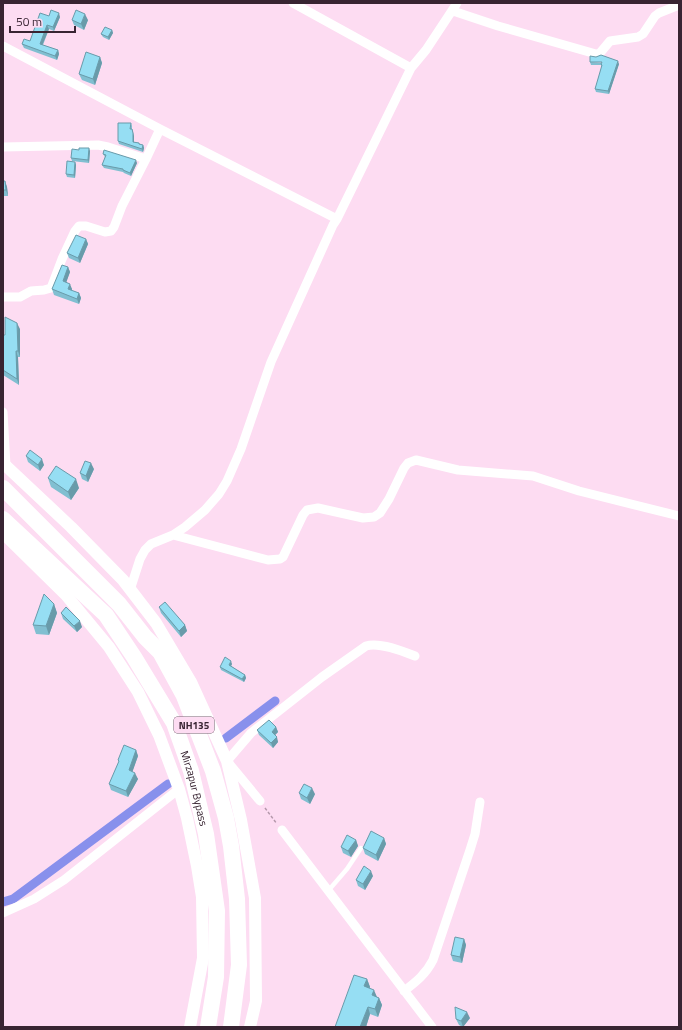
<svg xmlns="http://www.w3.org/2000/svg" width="682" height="1030" viewBox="0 0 682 1030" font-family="'Titillium Web',sans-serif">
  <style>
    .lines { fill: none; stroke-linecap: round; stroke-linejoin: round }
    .canal { stroke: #8890ec; stroke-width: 9 }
    .path { stroke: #b498ab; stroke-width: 1.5; stroke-dasharray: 3 2; stroke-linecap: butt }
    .service { stroke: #fff; stroke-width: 4.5 }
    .minor { stroke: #fff; stroke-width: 9 }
    .tertiary { stroke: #fff; stroke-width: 12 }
    .trunk { stroke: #fff; stroke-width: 16 }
    .wall { fill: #81bfd1 }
    .shaded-wall { fill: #699baa }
    .building { fill: #96def3; stroke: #699baa }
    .labels { text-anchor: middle; stroke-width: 3; stroke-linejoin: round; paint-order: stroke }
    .shield { fill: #fddcf2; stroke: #735b6c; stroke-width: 1 }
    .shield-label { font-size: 10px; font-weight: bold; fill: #382432 }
    .street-label { font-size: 11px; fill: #382432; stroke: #fddcf2 }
  </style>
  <rect width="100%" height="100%" fill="#fddcf2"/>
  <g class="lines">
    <path class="canal" d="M 226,738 L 275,701
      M 3,902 L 13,899 L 168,784"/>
    <path class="path" d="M 265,808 L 277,824"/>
    <path class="service" d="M 328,891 L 347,869 L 361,848"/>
    <path class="minor" d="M 293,3 L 411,68
      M 453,11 L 498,26 L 596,54 L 600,53 L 610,41 L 638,37 L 643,34 L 655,16 L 659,13 L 679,5
      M 3,46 L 160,129 L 337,219
      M 3,147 L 98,145 L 108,147 L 146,159
      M 3,297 L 20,297 L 31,291 L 44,290 L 51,288 L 62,259 L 75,231 L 79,226 L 86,226 L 105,232 L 111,231 L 114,227 L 122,206 L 146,159 L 160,129
      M 3,412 L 6,466
      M 173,535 L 268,560 L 280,559 L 283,557 L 303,515 L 307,510 L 318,508 L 363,518 L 374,517 L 380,513 L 389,499 L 404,468 L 408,463 L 416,460 L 458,470 L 533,476 L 579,491 L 679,516
      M 130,590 L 140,559 L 145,550 L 151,544 L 173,535 L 185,527 L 205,510 L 219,494 L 227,481 L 241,449 L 271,362 L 333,225 L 337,219 L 411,68 L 426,50 L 457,3
      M 260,801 L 227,761 L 251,733 L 322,677 L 366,646 C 378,642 403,651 415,656
      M 282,830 L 432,1027
      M 3,913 L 34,899 L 64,880 L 179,789
      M 404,991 C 416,982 426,974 433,960 L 470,850 L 475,834 L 480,802"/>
    <path class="tertiary" d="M 3,463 L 71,527 L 123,580 L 156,623 L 191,682 L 227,761 L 241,820 L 255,898 L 256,1001 L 250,1027
      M 3,533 L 66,595 L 109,647 L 138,692 L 159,735 L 179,789 L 187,818 L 197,866 L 202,897 L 203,958 L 190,1027"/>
    <g class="trunk">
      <path d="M 3,488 L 119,604 L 145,637 L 160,652 L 184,696 L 213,771 L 226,818 L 231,846 L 237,899 L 239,965 L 231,1027"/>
      <path id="s1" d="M 3,519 L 106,615 L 134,657 L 174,723 L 191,771 L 206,834 L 217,911 L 216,977 L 208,1027"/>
    </g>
  </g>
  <path class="wall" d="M 49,16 L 60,17 L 54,31 L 49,29 L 43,45 L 58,50 L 59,54 L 57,60 L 24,48 L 22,44 L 30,41 Z
    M 72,20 L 88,20 L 84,30 L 74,25 Z
    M 112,30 L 113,33 L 109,40 L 103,37 L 101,34 Z
    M 100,57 L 102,63 L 95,85 L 82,80 L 79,74 Z
    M 590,62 L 619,64 L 609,94 L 596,92 L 595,89 L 602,67 L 601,65 L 591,65 Z
    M 131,123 L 132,126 L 132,129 L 133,132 L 134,142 L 139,143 L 140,145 L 143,145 L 144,148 L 143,152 L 119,144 L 118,141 Z
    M 79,150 L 90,151 L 89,163 L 72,161 L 71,158 Z
    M 103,154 L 137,163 L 131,176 L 124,173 L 123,172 L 104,168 L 102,165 L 105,157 Z
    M 75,162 L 76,165 L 75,178 L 67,177 L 66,174 Z
    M 3,181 L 5,181 L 7,187 L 8,196 L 3,196 Z
    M 86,239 L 88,244 L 80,263 L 69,258 L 67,253 Z
    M 68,267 L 70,272 L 66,282 L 72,289 L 72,291 L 79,293 L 81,298 L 79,304 L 54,295 L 52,289 Z
    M 20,329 L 20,357 L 18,357 L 19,385 L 3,375 L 3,335 L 5,335 Z
    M 26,456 L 44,465 L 40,471 L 28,462 Z
    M 94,469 L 88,482 L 82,479 L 80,473 Z
    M 48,478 L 79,488 L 71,500 L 51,487 Z
    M 54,604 L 57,613 L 49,635 L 36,634 L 33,625 Z
    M 159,607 L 185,625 L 187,631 L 181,637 L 161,613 Z
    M 61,613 L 82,627 L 77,632 L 63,619 Z
    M 232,664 L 231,666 L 245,675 L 246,678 L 244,682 L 221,670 L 220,667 Z
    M 276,727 L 278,732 L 275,735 L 278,742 L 273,748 L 259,735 L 257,730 Z
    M 136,750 L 138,756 L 132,772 L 138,779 L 128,797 L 111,790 L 109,784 L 119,762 L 118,760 Z
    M 299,793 L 315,794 L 310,804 L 301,799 Z
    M 384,838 L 386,844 L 378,861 L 365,854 L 363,848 Z
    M 356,840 L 358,846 L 351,857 L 343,853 L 341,847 Z
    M 373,876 L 365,890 L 358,886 L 356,880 Z
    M 464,939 L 466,945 L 462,963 L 453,961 L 451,955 Z
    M 367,979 L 370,987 L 369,988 L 377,997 L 379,998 L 382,1005 L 378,1017 L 370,1014 L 366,1027 Z
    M 470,1018 L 463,1027 L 459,1025 L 456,1019 Z"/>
  <path class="shaded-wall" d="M 59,13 L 60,17 L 54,31 L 53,27 Z
    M 85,14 L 88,20 L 84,30 L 81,24 Z
    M 47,25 L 49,29 L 41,48 L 40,44 Z
    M 112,30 L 113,33 L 109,40 L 108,37 Z
    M 58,50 L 59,54 L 57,60 L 55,56 Z
    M 100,57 L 102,63 L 95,85 L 93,79 Z
    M 618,61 L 619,64 L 609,94 L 608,91 Z
    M 132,129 L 134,136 L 134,145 L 133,142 Z
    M 143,145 L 144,148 L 143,152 L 142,149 Z
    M 89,148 L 90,151 L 89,163 L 88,160 Z
    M 136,160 L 137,163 L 131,176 L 130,173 Z
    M 75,162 L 76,165 L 75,178 L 74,175 Z
    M 5,181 L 7,187 L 8,196 L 6,190 Z
    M 86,239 L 88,244 L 80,263 L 78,258 Z
    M 68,267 L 70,272 L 65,286 L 63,281 Z
    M 70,284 L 72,289 L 70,295 L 68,289 Z
    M 79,293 L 81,298 L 79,304 L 77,299 Z
    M 17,323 L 20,329 L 20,357 L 18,351 Z
    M 16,351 L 18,357 L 19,385 L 17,379 Z
    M 42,459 L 44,465 L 40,471 L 38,465 Z
    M 91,463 L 94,469 L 88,482 L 86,476 Z
    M 76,479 L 79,488 L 71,500 L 68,492 Z
    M 54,604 L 57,613 L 49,635 L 46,626 Z
    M 80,621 L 82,627 L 77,632 L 74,626 Z
    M 185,625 L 187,631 L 181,637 L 179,631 Z
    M 231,661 L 232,664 L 230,668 L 229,665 Z
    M 245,675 L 246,678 L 244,682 L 242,679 Z
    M 276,727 L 278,732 L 273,737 L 272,732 Z
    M 277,737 L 278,742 L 273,748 L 271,743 Z
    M 136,750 L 138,756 L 131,776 L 129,770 Z
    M 135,773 L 138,779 L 128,797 L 126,791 Z
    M 312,788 L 315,794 L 310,804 L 307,798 Z
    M 384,838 L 386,844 L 378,861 L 376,855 Z
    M 356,840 L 358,846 L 351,857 L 348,851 Z
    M 371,871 L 373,876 L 365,890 L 363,884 Z
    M 464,939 L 466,945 L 462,963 L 460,957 Z
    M 367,979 L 370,987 L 367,994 L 364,986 Z
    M 374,990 L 377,997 L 372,995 Z
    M 379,998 L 382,1005 L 378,1017 L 375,1009 Z
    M 368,1007 L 370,1014 L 366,1027 L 360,1027 Z
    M 467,1012 L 470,1018 L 463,1027 L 461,1021 Z"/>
  <path class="building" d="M 51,10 L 59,13 L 53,27 L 47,25 L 40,44 L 58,50 L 55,56 L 22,44 L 24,39 L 30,41 L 40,13 L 49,16 Z
    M 76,10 L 85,14 L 81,24 L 72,20 Z
    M 105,27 L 112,30 L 108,37 L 101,34 Z
    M 86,52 L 100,57 L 93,79 L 79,74 Z
    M 601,55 L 618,61 L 608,91 L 595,89 L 602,65 L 601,64 L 602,62 L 590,62 L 590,56 L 596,57 Z
    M 118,123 L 131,123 L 130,129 L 132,129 L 133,133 L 133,142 L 139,143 L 139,144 L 143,145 L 142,149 L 118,141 Z
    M 79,148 L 89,148 L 88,160 L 71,158 L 72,149 L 79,150 Z
    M 104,150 L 136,160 L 130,173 L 123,170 L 123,169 L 102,165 L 106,155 L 103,154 Z
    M 67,161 L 75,162 L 74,175 L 66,174 Z
    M 3,181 L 5,181 L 6,190 L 3,190 Z
    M 76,235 L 86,239 L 78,258 L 67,253 Z
    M 62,265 L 68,267 L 63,281 L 70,284 L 68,289 L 79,293 L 77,299 L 52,289 Z
    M 5,317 L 17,323 L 18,351 L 16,351 L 17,379 L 3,370 L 3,335 L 5,335 Z
    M 30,450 L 42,459 L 38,465 L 26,456 Z
    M 85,461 L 91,463 L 86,476 L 80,473 Z
    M 56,466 L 76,479 L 68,492 L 48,478 Z
    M 44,594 L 54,604 L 46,626 L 33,625 Z
    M 165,602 L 185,625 L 179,631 L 159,607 Z
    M 66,607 L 80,621 L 74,626 L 61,613 Z
    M 225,657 L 231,661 L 229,665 L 245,675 L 242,679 L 220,667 Z
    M 269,720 L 276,727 L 272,732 L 277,737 L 271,743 L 257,730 Z
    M 124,745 L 136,750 L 129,770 L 135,773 L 126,791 L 109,784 L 119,761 L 118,760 Z
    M 304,784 L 312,788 L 307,798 L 299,793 Z
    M 371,831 L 384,838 L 376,855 L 363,848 Z
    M 347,835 L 356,840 L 348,851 L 341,847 Z
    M 364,866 L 371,871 L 363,884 L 356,880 Z
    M 455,937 L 464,939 L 460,957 L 451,955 Z
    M 354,975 L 367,979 L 364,986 L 374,990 L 372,995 L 379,998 L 375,1009 L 368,1007 L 360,1027 L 335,1027 Z
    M 455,1007 L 467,1012 L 461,1021 L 456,1019 Z"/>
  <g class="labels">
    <rect class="shield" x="174" y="717" width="40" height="16" rx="3"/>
    <g class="shield-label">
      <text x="194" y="729">NH135</text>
    </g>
    <g class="street-label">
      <text dy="4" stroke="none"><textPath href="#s1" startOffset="337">Mirzapur Bypass</textPath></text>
    </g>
  </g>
  <rect width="682" height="1030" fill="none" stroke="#382432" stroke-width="8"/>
  <path d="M10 26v6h65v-6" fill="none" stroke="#382432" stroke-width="2"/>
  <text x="16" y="26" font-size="12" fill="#382432" stroke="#fddcf2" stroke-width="3" paint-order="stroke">50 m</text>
</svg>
